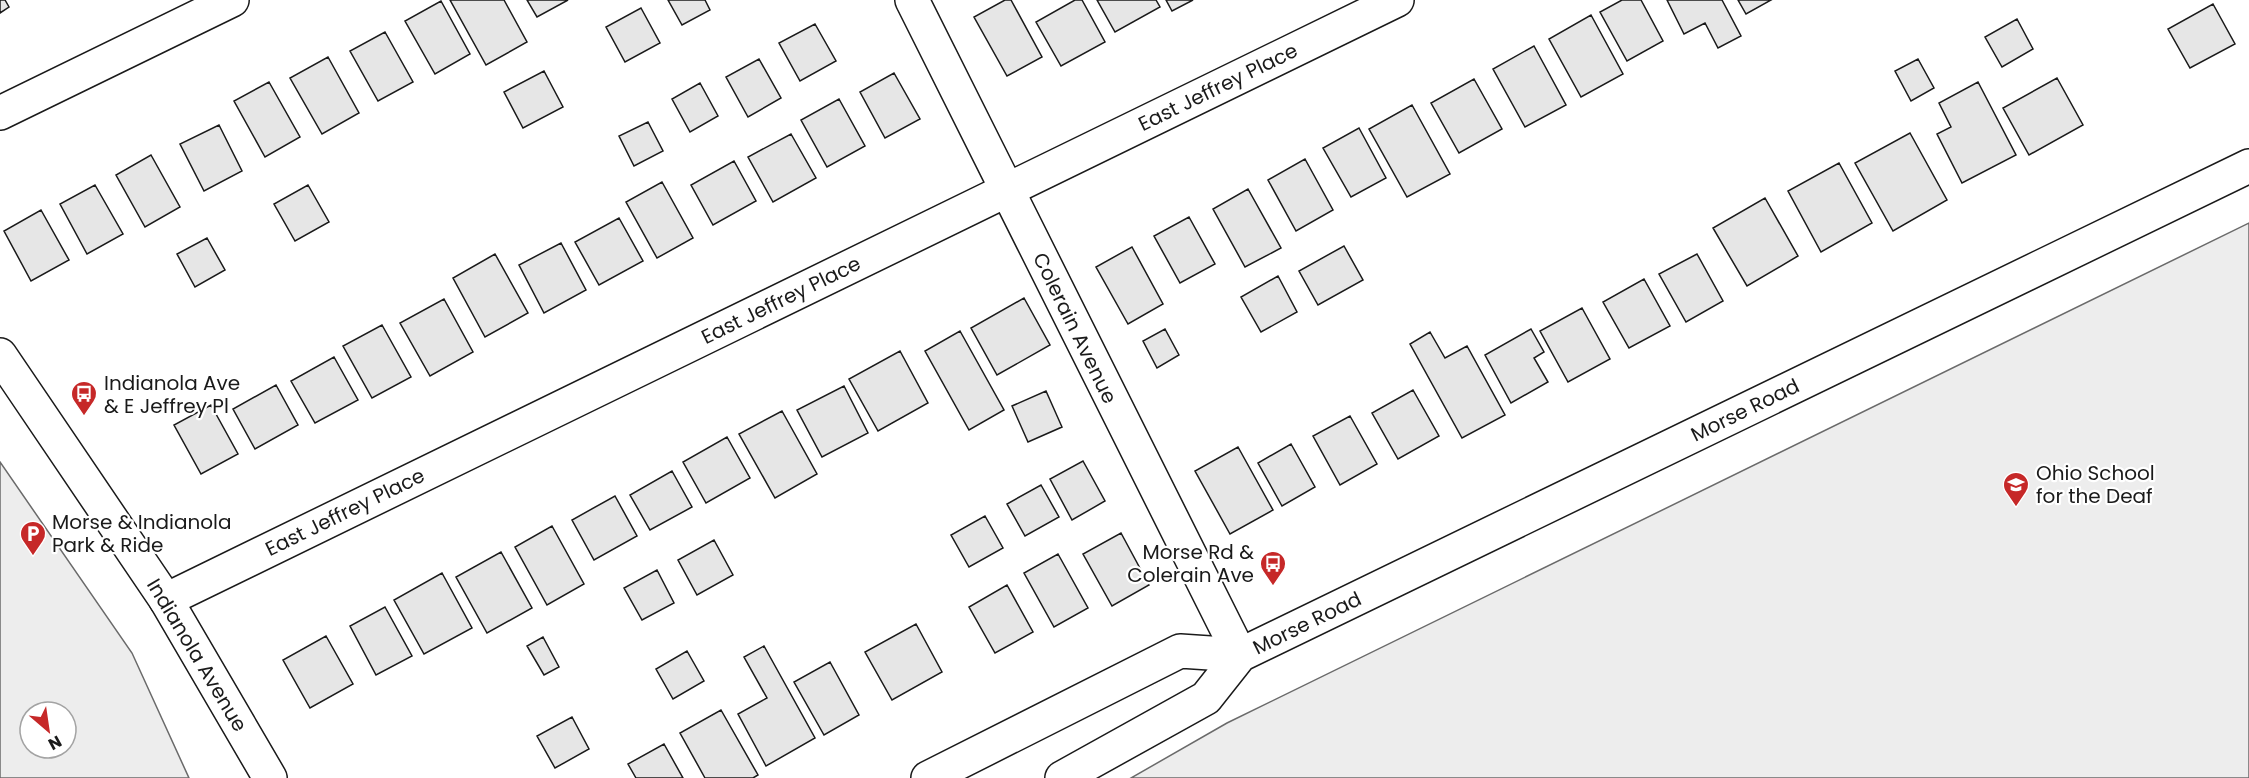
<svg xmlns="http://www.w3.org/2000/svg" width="2249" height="778" viewBox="0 0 2249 778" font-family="Poppins,sans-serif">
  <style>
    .built { fill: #ededed; stroke: #6a6a6a; stroke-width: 1.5; fill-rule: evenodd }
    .building { fill: #e6e6e6; stroke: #1a1a1a; stroke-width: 1.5 }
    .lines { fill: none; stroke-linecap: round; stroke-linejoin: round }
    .minor-casing { stroke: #1a1a1a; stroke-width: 36 }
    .major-casing { stroke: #1a1a1a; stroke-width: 36 }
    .minor { stroke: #fff; stroke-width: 33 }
    .major { stroke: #fff; stroke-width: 33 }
    .labels { text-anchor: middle; stroke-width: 4.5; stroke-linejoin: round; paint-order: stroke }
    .street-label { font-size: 20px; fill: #1a1a1a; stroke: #fff }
    .poi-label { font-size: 20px; fill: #1a1a1a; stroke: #fff; text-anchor: start }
  </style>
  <rect width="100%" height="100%" fill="#fff"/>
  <path class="built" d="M 2249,223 L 2249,778 L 1131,778 L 1227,723 Z
    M 0,462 L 132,653 L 189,778 L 0,778 ZM 30,712 L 66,712 L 66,748 L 30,748 Z"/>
  <path class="building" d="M 0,0 L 5,0 L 9,7 L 0,13 Z
    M 450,0 L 504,0 L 527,42 L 486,65 Z
    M 527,0 L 568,0 L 537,17 Z
    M 668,0 L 705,0 L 710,10 L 682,25 Z
    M 1005,0 L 1011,0 L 1042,57 L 1007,76 L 974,17 Z
    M 1075,0 L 1082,0 L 1105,42 L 1061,66 L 1036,22 Z
    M 1097,0 L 1156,0 L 1160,7 L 1115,32 Z
    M 1166,0 L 1193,0 L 1172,11 Z
    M 1622,0 L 1641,0 L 1663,41 L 1627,61 L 1600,12 Z
    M 1667,0 L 1722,0 L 1741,36 L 1718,48 L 1705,23 L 1684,34 Z
    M 1738,0 L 1771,0 L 1746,14 Z
    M 441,1 L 470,54 L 435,74 L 405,21 Z
    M 2213,4 L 2235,44 L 2190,68 L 2168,29 Z
    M 641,8 L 660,43 L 625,62 L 606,27 Z
    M 1591,15 L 1623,74 L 1581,97 L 1549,39 Z
    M 2017,19 L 2033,49 L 2002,67 L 1985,37 Z
    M 815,24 L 836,61 L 800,81 L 779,43 Z
    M 385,32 L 413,82 L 378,101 L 350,51 Z
    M 1534,46 L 1566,105 L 1525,127 L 1493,69 Z
    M 328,57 L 359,113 L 322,134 L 290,78 Z
    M 759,59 L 781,98 L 748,117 L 726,77 Z
    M 1918,59 L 1934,88 L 1911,101 L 1895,71 Z
    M 544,71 L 563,107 L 523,128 L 504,92 Z
    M 894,73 L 920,119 L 885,138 L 860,92 Z
    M 2057,78 L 2083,125 L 2029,155 L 2003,108 Z
    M 1474,79 L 1502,129 L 1459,153 L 1431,103 Z
    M 269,82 L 300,137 L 265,157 L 234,101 Z
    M 1978,82 L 2016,155 L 1962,183 L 1937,134 L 1951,127 L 1939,103 Z
    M 700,83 L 718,116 L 690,132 L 672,99 Z
    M 839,99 L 865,146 L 827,167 L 801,120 Z
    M 1412,105 L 1450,174 L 1407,197 L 1369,129 Z
    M 648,122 L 663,151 L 634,166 L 619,136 Z
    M 219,125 L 242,171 L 204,191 L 180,144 Z
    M 1359,128 L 1386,178 L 1351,197 L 1323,148 Z
    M 1910,133 L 1947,200 L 1893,231 L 1855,163 Z
    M 791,134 L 816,178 L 773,202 L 748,157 Z
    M 151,155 L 180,207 L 145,227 L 116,175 Z
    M 1305,159 L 1333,210 L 1296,231 L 1268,180 Z
    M 734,161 L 756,201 L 713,225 L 691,185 Z
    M 1839,163 L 1872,223 L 1821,252 L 1788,191 Z
    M 662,182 L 693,238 L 657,258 L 626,202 Z
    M 95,185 L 123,234 L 87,254 L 60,204 Z
    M 308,185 L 329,222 L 295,241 L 274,204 Z
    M 1248,189 L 1281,248 L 1245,267 L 1213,209 Z
    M 1765,198 L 1798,256 L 1747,286 L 1713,228 Z
    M 41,210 L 69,260 L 31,281 L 4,231 Z
    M 1189,217 L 1215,264 L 1180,283 L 1154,236 Z
    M 619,218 L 643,261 L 599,285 L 575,242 Z
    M 207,238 L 225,270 L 195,287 L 177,254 Z
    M 561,243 L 586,290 L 544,313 L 519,265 Z
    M 1344,246 L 1363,280 L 1318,305 L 1299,271 Z
    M 1132,247 L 1163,304 L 1128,324 L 1096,267 Z
    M 495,254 L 528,313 L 485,337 L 453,278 Z
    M 1697,254 L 1723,301 L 1686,322 L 1659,274 Z
    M 1278,276 L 1297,312 L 1261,332 L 1241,297 Z
    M 1644,279 L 1670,326 L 1629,348 L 1603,302 Z
    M 1024,298 L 1050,345 L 997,375 L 971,328 Z
    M 444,299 L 473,352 L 430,376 L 400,323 Z
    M 1582,308 L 1610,359 L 1568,382 L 1540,331 Z
    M 382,325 L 411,377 L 372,398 L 343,346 Z
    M 1165,329 L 1179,355 L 1157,368 L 1143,341 Z
    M 1531,329 L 1544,352 L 1534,358 L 1548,382 L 1511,403 L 1485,355 Z
    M 960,331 L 1004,410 L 969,430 L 925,351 Z
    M 1430,332 L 1445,358 L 1467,346 L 1505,415 L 1462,438 L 1410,344 Z
    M 900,351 L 928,403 L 878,431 L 849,379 Z
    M 334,357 L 358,400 L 315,423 L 291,381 Z
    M 276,385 L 298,425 L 255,449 L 233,409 Z
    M 844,386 L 868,433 L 822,457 L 797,410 Z
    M 1413,390 L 1439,436 L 1398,459 L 1372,413 Z
    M 1046,391 L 1062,427 L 1028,442 L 1012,406 Z
    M 211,405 L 238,454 L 201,474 L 174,425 Z
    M 782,411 L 817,474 L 775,498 L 739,434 Z
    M 1350,416 L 1377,464 L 1340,485 L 1313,436 Z
    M 727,437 L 750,478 L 706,503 L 683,462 Z
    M 1291,444 L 1315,487 L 1282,506 L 1258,463 Z
    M 1238,447 L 1273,510 L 1230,534 L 1195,471 Z
    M 1083,461 L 1105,501 L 1072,520 L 1050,479 Z
    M 672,471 L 692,507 L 650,530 L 630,495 Z
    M 1041,485 L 1059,517 L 1025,536 L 1007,504 Z
    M 615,496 L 637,536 L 594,560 L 572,520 Z
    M 985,516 L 1003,548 L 969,567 L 951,535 Z
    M 552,526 L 584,584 L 547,605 L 515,547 Z
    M 1121,533 L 1149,585 L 1112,606 L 1083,554 Z
    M 714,540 L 733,575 L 697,595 L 678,560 Z
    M 501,552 L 532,608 L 487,633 L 456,577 Z
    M 1058,554 L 1088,608 L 1054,627 L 1024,573 Z
    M 657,570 L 674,603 L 642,620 L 624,588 Z
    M 442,573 L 472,628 L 424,654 L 394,600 Z
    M 1007,585 L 1033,632 L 995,653 L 969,607 Z
    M 385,607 L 412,656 L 376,675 L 350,626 Z
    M 916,624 L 942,672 L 892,700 L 865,652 Z
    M 326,636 L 353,684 L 310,708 L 283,660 Z
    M 543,637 L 559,667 L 544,675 L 527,646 Z
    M 764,646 L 815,738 L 766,766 L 738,714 L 767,698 L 744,657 Z
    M 687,651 L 704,681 L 673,699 L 656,669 Z
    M 830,662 L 859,715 L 824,735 L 794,682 Z
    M 721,710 L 758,775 L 753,778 L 705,778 L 680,733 Z
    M 572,717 L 589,749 L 555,768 L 537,736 Z
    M 664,744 L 683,778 L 636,778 L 628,764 Z"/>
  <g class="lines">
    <defs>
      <path id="minor" d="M 912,0 L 1240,655
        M 0,113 L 232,0
        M 166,600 L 1397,0"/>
      <path id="major" d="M 0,355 L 166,600 L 270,778
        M 928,778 L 1180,651 L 1240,655
        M 1062,778 L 1206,698 L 1240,655 L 2249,166"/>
    </defs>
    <use href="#minor" class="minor-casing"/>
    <use href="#major" class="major-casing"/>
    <use href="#minor" class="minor"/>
    <use href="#major" class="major"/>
  </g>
  <defs>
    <symbol id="bus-pin" viewBox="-11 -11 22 30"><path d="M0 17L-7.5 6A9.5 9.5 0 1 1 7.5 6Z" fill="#c62828" stroke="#fff"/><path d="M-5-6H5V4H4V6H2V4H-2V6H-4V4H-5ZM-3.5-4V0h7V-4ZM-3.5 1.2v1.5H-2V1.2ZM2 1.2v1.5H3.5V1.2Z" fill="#fff"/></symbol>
    <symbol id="school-pin" viewBox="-11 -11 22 30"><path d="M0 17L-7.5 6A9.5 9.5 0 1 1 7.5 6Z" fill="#c62828" stroke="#fff"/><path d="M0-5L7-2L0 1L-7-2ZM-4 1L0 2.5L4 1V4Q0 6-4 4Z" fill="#fff"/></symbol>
    <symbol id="parking-pin" viewBox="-11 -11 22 30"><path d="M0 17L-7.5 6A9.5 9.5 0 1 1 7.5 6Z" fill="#c62828" stroke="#fff"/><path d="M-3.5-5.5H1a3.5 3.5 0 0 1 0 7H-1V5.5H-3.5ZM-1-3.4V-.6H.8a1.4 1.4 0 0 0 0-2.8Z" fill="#fff"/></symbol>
  </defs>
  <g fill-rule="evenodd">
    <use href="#bus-pin" x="69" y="379" width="30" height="40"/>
    <use href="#school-pin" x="2001" y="470" width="30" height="40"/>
    <use href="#parking-pin" x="18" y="519" width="30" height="40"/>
    <use href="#bus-pin" x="1258" y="549" width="30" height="40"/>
  </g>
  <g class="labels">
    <g class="street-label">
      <text transform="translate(1218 87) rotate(-26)" y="7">East Jeffrey Place</text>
      <text transform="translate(781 300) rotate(-26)" y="7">East Jeffrey Place</text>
      <text transform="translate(1075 328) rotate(64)" y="7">Colerain Avenue</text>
      <text transform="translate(1745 410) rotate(-26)" y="7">Morse Road</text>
      <text transform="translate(345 512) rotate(-26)" y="7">East Jeffrey Place</text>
      <text transform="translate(1307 623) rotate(-26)" y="7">Morse Road</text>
      <text transform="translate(197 655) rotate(59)" y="7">Indianola Avenue</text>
    </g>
    <g class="poi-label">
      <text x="104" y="390">Indianola Ave<tspan x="104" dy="23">&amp; E Jeffrey Pl</tspan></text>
      <text x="2036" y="480">Ohio School<tspan x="2036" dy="23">for the Deaf</tspan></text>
      <text x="52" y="529">Morse &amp; Indianola<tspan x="52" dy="23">Park &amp; Ride</tspan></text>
      <text x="1254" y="559" text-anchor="end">Morse Rd &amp;<tspan x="1254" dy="23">Colerain Ave</tspan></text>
    </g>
  </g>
  <g transform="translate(48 730) rotate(151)"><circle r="28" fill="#ffffff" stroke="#a3a3a3" stroke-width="1.5"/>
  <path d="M0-4.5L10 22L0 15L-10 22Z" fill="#c62828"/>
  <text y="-9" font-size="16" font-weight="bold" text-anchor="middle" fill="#1a1a1a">N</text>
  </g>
</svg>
